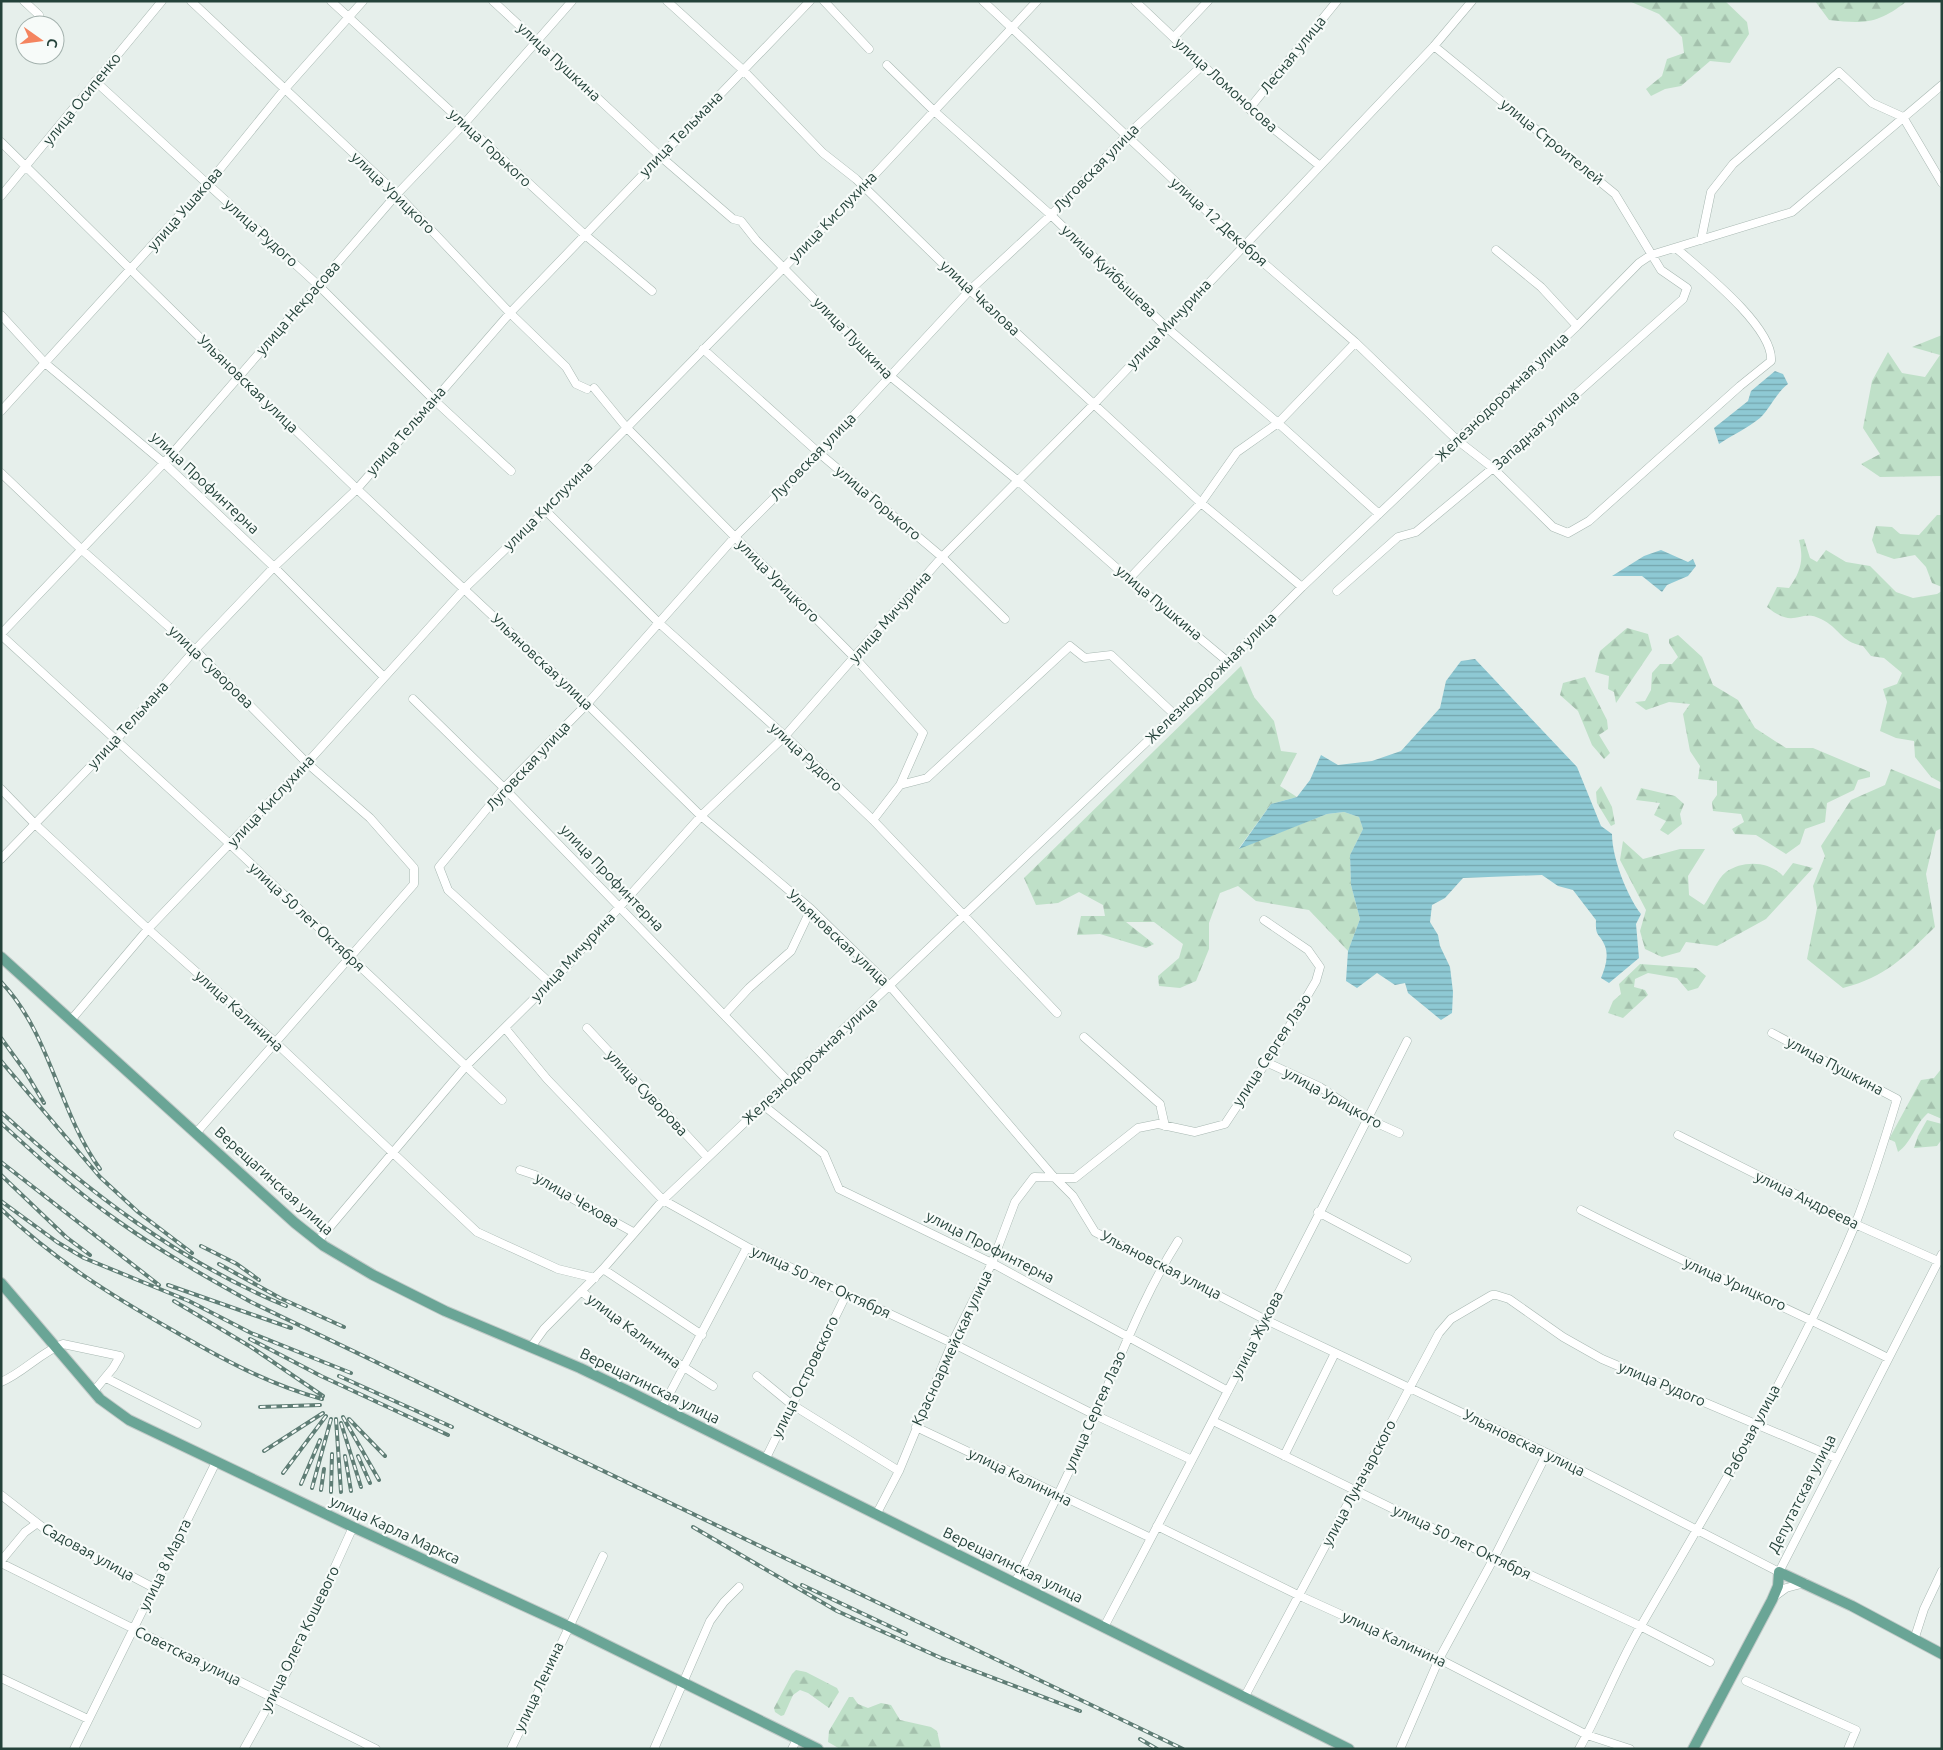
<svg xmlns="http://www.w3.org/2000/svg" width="1943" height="1750" viewBox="0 0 1943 1750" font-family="Ubuntu,sans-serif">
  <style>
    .forest { fill: url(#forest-firs) }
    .water { fill: url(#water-rules) }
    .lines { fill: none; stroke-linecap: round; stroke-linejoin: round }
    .minor-casing { stroke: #a8b8b2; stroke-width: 9 }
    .major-casing { stroke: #c2cac8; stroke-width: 12 }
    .minor { stroke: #fff; stroke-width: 8 }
    .major { stroke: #6aa596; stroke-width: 10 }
    .rail-casing { stroke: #5f7d75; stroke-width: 4 }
    .rail { stroke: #f7fbf9; stroke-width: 2; stroke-dasharray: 5.5; stroke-linecap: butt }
    .labels { text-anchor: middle; stroke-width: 4.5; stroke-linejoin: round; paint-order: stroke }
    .street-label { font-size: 15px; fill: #24423a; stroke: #f7fbf9 }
  </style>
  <defs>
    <pattern id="forest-firs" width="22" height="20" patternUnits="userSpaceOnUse" patternTransform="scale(1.25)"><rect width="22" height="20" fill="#bfe0c8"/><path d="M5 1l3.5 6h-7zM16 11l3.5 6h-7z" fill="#a4c1ad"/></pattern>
    <pattern id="water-rules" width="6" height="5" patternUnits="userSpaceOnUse" patternTransform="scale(1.25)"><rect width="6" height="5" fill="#8ec9d4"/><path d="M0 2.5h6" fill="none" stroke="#74a5ad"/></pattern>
  </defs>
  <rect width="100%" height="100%" fill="#e6efeb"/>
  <path class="forest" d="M 1629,1 L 1725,1 L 1747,22 L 1749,34 L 1730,63 L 1710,61 L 1681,86 L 1665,89 L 1651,96 L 1646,89 L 1662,76 L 1667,59 L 1684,53 L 1682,37 L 1659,14 Z
    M 1815,1 L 1907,1 C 1878,24 1864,24 1829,20 Z
    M 1942,335 L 1942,476 L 1880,477 L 1861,464 L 1880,454 L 1863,428 L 1872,381 L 1888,352 L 1902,373 L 1925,377 L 1940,355 L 1912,347 Z
    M 1937,515 L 1942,515 L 1942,587 L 1932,583 L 1926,567 L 1915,555 L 1894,559 L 1877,553 L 1872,540 L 1876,526 L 1892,527 L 1900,534 L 1919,535 Z
    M 1804,539 L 1810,558 L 1817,562 L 1826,550 L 1846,562 L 1870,566 L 1896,592 L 1913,598 L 1937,594 L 1942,591 L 1942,783 L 1931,777 L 1915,757 L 1914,741 L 1896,738 L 1880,731 L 1887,702 L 1883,689 L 1897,684 L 1902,673 L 1884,658 L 1871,656 L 1863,646 C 1839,641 1840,628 1821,619 C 1799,607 1796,631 1767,607 L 1777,587 L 1789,588 C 1801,572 1804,559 1799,540 Z
    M 1627,628 L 1648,634 L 1652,650 L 1616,703 L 1614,692 L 1608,689 L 1609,676 L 1595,672 L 1600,651 Z
    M 1678,635 L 1702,657 L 1713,685 L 1738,700 L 1755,728 L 1786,748 L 1813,748 L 1870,772 L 1870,777 L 1858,780 L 1854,790 L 1827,803 L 1825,822 L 1805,829 L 1800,844 L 1786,854 L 1756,835 L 1735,834 L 1732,829 L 1744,822 L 1741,814 L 1713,811 L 1712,802 L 1717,795 L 1717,781 L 1698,779 L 1700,766 L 1690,751 L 1683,714 L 1690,704 L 1669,702 L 1646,710 L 1635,702 L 1645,701 L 1651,690 L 1652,673 L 1660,664 L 1672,664 L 1678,657 L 1669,643 L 1669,639 Z
    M 1241,666 L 1254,697 L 1274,721 L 1281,751 L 1297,753 L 1280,786 L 1297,797 L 1271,804 L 1239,848 L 1327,814 L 1344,812 L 1359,817 L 1363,829 L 1350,855 L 1351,885 L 1360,919 L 1348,951 L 1309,910 L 1256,901 L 1238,886 L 1220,893 L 1209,923 L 1209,949 L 1196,981 L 1180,988 L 1159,986 L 1158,976 L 1179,958 L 1183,944 L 1154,922 L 1126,922 L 1154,944 L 1146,948 L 1100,934 L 1077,935 L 1081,916 L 1105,916 L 1103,905 L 1079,892 L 1058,903 L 1036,905 L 1024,878 Z
    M 1585,677 L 1607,720 L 1608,729 L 1599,735 L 1610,753 L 1604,759 L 1592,745 L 1578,711 L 1560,695 L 1563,683 Z
    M 1891,769 L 1942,790 L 1942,828 L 1936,831 L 1926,874 L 1935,927 C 1904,957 1886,977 1843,988 L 1807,959 L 1817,908 L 1813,886 L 1825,856 L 1821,846 L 1851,800 L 1885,785 Z
    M 1601,786 L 1612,807 L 1615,824 L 1611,826 L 1597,803 L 1596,792 Z
    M 1641,788 L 1675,796 L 1684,804 L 1680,814 L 1682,824 L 1668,835 L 1660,830 L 1666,821 L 1654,815 L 1660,803 L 1636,800 Z
    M 1623,841 L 1643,859 L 1680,849 L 1705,849 L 1688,876 L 1689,895 L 1704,905 C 1711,896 1717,879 1726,872 C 1743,860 1769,861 1783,876 L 1793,863 L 1813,868 L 1766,919 L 1717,946 L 1686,942 L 1680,952 L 1662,957 L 1645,949 L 1640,931 L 1646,910 L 1620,860 Z
    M 1640,964 L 1696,968 L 1706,976 L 1698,988 L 1688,991 L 1677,978 L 1648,973 L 1635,979 L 1634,987 L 1645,990 L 1648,995 L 1623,1018 L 1608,1013 L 1613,1001 L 1621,994 L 1619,984 Z
    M 1942,1068 L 1942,1119 L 1928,1113 C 1915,1124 1912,1142 1898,1152 L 1895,1142 L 1889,1139 L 1921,1080 L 1934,1078 Z
    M 1927,1120 L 1942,1124 L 1942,1139 L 1937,1146 L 1914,1148 L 1918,1136 Z
    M 796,1670 L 806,1672 L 837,1688 L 839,1692 L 829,1708 L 808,1693 L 800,1690 L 793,1695 L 784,1715 L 781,1716 L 775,1712 L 774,1708 L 792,1674 Z
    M 849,1697 L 853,1697 L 858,1704 L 868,1708 L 881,1703 L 891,1705 L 900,1720 L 931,1727 L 937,1731 L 941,1749 L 840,1749 L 828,1742 L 829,1731 Z"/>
  <path class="water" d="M 1775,371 L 1783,374 L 1788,384 C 1776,393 1771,407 1760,418 C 1748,428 1732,435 1719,444 L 1714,428 L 1748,401 L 1751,391 Z
    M 1661,550 L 1688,562 L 1693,559 L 1696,566 L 1688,576 L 1667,585 L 1662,592 L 1642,576 L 1612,576 L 1644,556 Z
    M 1475,659 L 1577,767 L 1601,826 L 1612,834 C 1612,858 1627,896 1641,914 L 1636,924 L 1639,958 L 1609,983 L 1601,978 C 1605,968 1609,957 1605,946 C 1600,933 1595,938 1596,920 L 1573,890 L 1558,886 L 1542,875 L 1463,878 L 1445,898 L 1432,905 L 1430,922 L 1438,935 L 1440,946 L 1450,967 L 1453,992 L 1452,1013 L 1441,1020 L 1408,993 L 1405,983 L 1395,985 L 1377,973 L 1357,988 L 1346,981 L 1348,951 L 1360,919 L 1351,885 L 1350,855 L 1363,829 L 1359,817 L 1344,812 L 1327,814 L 1239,849 L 1271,804 L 1297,797 L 1310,780 L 1321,755 L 1338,765 L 1372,761 L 1401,751 L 1440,708 L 1446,681 L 1461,661 Z"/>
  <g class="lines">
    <defs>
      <path id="minor" d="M 24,1 L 39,15
        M 191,1 L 397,194 L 510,313 L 566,367 L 576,384 L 587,389
        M 331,1 L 584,234 L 652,291
        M 493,1 L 660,156 L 733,219 L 741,221 L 756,240 L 890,376 L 1017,480 L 1129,579 L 1227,661
        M 667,1 L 743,70 L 823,153 L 856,179 L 970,290 L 1201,503 L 1302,587
        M 824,1 L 869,49
        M 983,1 L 1243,245 L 1355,342 L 1457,440 L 1493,468 L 1553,527 L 1568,533 L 1589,521 L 1740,386 L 1771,361 C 1774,327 1701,270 1676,248
        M 1135,1 L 1249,109 L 1320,166
        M 1174,37 L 1208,1
        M 887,65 L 933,110 L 1051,215 L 1166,327 L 1278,423 L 1379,514
        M 95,81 L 318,285 L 433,399 L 511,471
        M 1249,109 L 1337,1
        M 1,142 L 240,377 L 357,489 L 587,704 L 701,816 L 811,909 L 890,986 L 1053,1176 L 1073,1196 L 1095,1232 L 1266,1320 L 1547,1453 L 1779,1572 L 1942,1254
        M 1,196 L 162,1
        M 1701,240 L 1711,192 L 1733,164 L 1839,72 L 1872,103 L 1903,117 L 1942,183
        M 1496,250 L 1541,287 L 1577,326
        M 1,315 L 45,363 L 164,463 L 274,567 L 384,677
        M 703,349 L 819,453 L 942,557 L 1005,619
        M 594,388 L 626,427 L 855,658 L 923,733 L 900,785
        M 1,411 L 207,185 L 284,90 L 363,1
        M 1,473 L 82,550 L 195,650 L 307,763 L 370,818 L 414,868 L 414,884 L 197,1132
        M 545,510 L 659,623 L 785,736 L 873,820 L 1057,1013
        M 1129,579 L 1201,503 L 1237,452 L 1278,423 L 1355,343
        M 1337,591 L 1398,537 L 1416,532 L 1493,468 L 1683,299 L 1687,288 L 1661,270 L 1615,194 L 1434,46
        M 1,634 L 164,463 L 397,194 L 464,124 L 572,1
        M 1,635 L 231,845 L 502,1100
        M 413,699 L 504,788 L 787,1080
        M 1,789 L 35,824 L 148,929 L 275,1042 L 477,1232 L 558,1269 L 595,1278
        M 873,820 L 900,785 L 927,778 L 1070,646 L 1085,658 L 1111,655 L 1175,715
        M 1,859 L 116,740 L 195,650 L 274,567 L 357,489 L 510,313 L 810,1
        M 550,983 L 448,890 L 439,867 L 504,788 L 587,704 L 734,538 L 819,453 L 970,290 L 1051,215 L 1126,136 L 1204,64
        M 724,1015 L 749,988 L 791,951 L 811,909
        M 71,1020 L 148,929 L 307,763 L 465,588 L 546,510 L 863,187 L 1037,1
        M 505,1028 L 547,1079 L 663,1200 L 747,1247 L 952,1343 L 1095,1415 L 1192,1460
        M 587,1028 L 707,1157
        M 1084,1037 L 1160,1104 L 1165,1126
        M 1266,1062 L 1320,1087 L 1368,1119 L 1399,1133
        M 763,1105 L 824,1154 L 839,1189 L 992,1263 L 1228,1391
        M 1678,1135 L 1855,1224 L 1938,1261
        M 520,1170 L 535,1175 L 566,1195 L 633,1232
        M 1581,1210 C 1682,1262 1787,1307 1888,1358
        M 1318,1212 L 1407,1259
        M 318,1241 L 466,1066 L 564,969 L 701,816 L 785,736 L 942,557 L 1095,403 L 1434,46 L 1472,1
        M 603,1269 L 702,1335
        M 581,1291 L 644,1341 L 713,1386
        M 531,1347 L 544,1329 L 603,1269 L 663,1200 L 1175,715 L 1302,587 L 1577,326 L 1639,263 L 1651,255 L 1792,212 L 1942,85
        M 757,1376 L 791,1404 L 899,1471
        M 106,1378 L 197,1424
        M 1,1382 C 23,1373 41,1352 63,1344 L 120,1356 L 113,1368 L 94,1391
        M 662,1408 L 747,1247
        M 1213,1421 L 1494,1558 L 1640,1626 L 1710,1662
        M 916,1427 L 1151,1538
        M 1284,1456 L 1335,1353
        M 765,1460 L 846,1295
        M 1,1495 L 50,1533 L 154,1588
        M 876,1515 L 899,1471 L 952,1343 L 992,1263 L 1015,1202 L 1034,1177 L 1075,1178 L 1138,1128 L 1158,1124 L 1195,1132 L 1225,1124 L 1283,1037 L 1316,981 L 1320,967 L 1308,950 L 1264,920
        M 1157,1526 L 1300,1596 L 1439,1659 L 1587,1735 L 1630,1749
        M 1,1561 L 25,1532 L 36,1524
        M 1,1563 L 376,1749
        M 1015,1583 C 1042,1527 1070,1472 1095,1415 C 1121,1356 1143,1296 1178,1241
        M 1775,1596 L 1786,1588 L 1805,1583
        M 1104,1627 C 1207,1433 1308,1237 1407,1041
        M 1914,1640 L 1924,1609 L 1942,1571
        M 1,1678 L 88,1719
        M 1746,1681 L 1856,1730 L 1848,1749
        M 1245,1696 L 1439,1333 L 1451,1319 L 1492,1295 L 1496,1295 L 1509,1299 L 1563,1337 L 1602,1359 L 1836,1458
        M 74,1749 L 216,1462
        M 244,1749 L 289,1668 L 353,1527
        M 511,1749 L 603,1556
        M 654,1749 L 710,1621 L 724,1602 L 739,1587
        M 792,1749 L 797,1739
        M 1400,1749 L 1439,1659 L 1494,1558 L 1547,1453
        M 1579,1749 C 1602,1708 1618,1664 1642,1624 C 1717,1494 1797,1364 1855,1225 C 1871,1184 1884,1142 1897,1099 L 1772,1033"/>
      <path id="major" d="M 1,957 L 295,1223 L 324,1246 L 373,1275 L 445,1311 L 580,1368 L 626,1390 L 1349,1749
        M 1,1283 L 100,1399 L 129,1420 L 353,1527 L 568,1626 L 818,1749
        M 1693,1749 L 1772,1600 L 1778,1586 L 1779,1572 L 1852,1606 L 1942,1654"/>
    </defs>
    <use href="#minor" class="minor-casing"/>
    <use href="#major" class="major-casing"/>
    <use href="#minor" class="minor"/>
    <use href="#major" class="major"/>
    <defs>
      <path id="rail" d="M 1,982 C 51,1034 58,1111 100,1169
        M 1,1038 L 25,1071 L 44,1103
        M 1,1061 L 100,1177 L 138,1212 L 192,1253
        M 1,1112 C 87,1191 178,1261 286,1306
        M 1,1123 C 38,1157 76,1192 118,1221 C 160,1251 206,1277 251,1302 L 1183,1749
        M 1,1162 L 159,1285
        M 1,1175 L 66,1237 L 90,1255
        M 1,1201 L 57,1242 L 84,1258 L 189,1301 L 251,1333 L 351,1373
        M 1,1209 C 53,1259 112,1296 174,1331 C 222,1359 268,1384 322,1399
        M 201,1246 L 237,1264 L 259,1280
        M 219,1264 L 280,1298 L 344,1327
        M 168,1285 L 291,1328
        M 174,1301 L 251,1347 L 323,1396
        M 250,1339 L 321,1376 L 448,1435
        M 339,1376 L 452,1427
        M 260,1407 L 320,1405
        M 343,1417 L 379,1480
        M 336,1419 L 341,1492
        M 349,1419 L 385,1456
        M 341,1423 L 361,1487
        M 264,1451 L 323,1413
        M 345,1456 L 351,1491
        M 358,1456 L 370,1483
        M 283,1473 L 326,1416
        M 301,1484 L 320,1440
        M 312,1488 L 331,1419
        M 321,1490 L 324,1469
        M 331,1492 L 332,1454
        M 693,1527 L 837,1611 L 941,1658 L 1080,1711
        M 802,1585 L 906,1634
        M 1140,1739 L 1157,1749"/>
    </defs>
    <use href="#rail" class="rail-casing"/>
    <use href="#rail" class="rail"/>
  </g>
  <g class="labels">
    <g class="street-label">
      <text transform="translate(1293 55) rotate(-51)" y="5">Лесная улица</text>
      <text transform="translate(559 62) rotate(43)" y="5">улица Пушкина</text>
      <text transform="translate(1226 85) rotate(42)" y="5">улица Ломоносова</text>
      <text transform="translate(82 99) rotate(-51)" y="5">улица Осипенко</text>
      <text transform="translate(681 134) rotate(-46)" y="5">улица Тельмана</text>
      <text transform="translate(1552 142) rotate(39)" y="5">улица Строителей</text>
      <text transform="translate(490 148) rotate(43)" y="5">улица Горького</text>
      <text transform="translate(1096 168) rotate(-46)" y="5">Луговская улица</text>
      <text transform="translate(393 193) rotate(44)" y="5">улица Урицкого</text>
      <text transform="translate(185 209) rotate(-49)" y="5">улица Ушакова</text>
      <text transform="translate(833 217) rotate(-46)" y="5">улица Кислухина</text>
      <text transform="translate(1219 222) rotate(42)" y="5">улица 12 Декабря</text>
      <text transform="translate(261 233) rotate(42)" y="5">улица Рудого</text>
      <text transform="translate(1109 271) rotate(44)" y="5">улица Куйбышева</text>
      <text transform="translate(980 298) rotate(43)" y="5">улица Чкалова</text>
      <text transform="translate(298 308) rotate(-49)" y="5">улица Некрасова</text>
      <text transform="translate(1169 324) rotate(-47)" y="5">улица Мичурина</text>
      <text transform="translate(853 338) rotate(46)" y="5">улица Пушкина</text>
      <text transform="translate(248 384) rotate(44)" y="5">Ульяновская улица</text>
      <text transform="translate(1502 397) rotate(-44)" y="5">Железнодорожная улица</text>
      <text transform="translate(1536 430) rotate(-42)" y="5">Западная улица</text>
      <text transform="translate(406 431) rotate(-49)" y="5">улица Тельмана</text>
      <text transform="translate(813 457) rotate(-46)" y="5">Луговская улица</text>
      <text transform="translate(205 483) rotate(43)" y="5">улица Профинтерна</text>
      <text transform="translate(878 503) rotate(40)" y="5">улица Горького</text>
      <text transform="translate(548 506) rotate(-45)" y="5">улица Кислухина</text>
      <text transform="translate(778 581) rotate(45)" y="5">улица Урицкого</text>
      <text transform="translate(1159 603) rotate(40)" y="5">улица Пушкина</text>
      <text transform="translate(890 617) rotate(-49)" y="5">улица Мичурина</text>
      <text transform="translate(542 662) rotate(43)" y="5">Ульяновская улица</text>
      <text transform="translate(211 667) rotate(44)" y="5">улица Суворова</text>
      <text transform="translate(1211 678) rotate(-45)" y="5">Железнодорожная улица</text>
      <text transform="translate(128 725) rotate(-48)" y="5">улица Тельмана</text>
      <text transform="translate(806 757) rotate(43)" y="5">улица Рудого</text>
      <text transform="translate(528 766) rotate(-47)" y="5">Луговская улица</text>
      <text transform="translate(271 801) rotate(-47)" y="5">улица Кислухина</text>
      <text transform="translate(612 878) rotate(46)" y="5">улица Профинтерна</text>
      <text transform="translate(307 917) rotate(43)" y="5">улица 50 лет Октября</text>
      <text transform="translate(838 938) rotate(43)" y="5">Ульяновская улица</text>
      <text transform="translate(573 957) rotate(-47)" y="5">улица Мичурина</text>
      <text transform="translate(239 1011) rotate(42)" y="5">улица Калинина</text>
      <text transform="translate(1272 1050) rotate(-57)" y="5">улица Сергея Лазо</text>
      <text transform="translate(810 1061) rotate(-43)" y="5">Железнодорожная улица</text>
      <text transform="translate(1835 1066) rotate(28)" y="5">улица Пушкина</text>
      <text transform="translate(647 1093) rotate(47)" y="5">улица Суворова</text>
      <text transform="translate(1333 1098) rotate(29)" y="5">улица Урицкого</text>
      <text transform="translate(274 1181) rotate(42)" y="5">Верещагинская улица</text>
      <text transform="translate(577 1200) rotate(30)" y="5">улица Чехова</text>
      <text transform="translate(1807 1200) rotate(26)" y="5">улица Андреева</text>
      <text transform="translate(990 1247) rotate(27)" y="5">улица Профинтерна</text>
      <text transform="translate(1161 1265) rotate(27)" y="5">Ульяновская улица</text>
      <text transform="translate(821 1282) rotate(25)" y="5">улица 50 лет Октября</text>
      <text transform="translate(1735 1284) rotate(24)" y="5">улица Урицкого</text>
      <text transform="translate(634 1331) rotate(37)" y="5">улица Калинина</text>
      <text transform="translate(1257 1335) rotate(-63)" y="5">улица Жукова</text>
      <text transform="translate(952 1348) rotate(-65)" y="5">Красноармейская улица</text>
      <text transform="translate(805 1377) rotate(-64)" y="5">улица Островского</text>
      <text transform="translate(1662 1384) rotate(23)" y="5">улица Рудого</text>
      <text transform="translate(650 1386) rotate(26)" y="5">Верещагинская улица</text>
      <text transform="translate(1095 1411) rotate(-66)" y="5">улица Сергея Лазо</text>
      <text transform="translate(1752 1431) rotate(-62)" y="5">Рабочая улица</text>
      <text transform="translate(1524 1443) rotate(26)" y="5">Ульяновская улица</text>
      <text transform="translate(1020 1477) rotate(26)" y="5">улица Калинина</text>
      <text transform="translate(1359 1483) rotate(-62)" y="5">улица Луначарского</text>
      <text transform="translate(1802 1494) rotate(-63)" y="5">Депутатская улица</text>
      <text transform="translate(395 1530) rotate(25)" y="5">улица Карла Маркса</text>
      <text transform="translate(1462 1542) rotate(26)" y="5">улица 50 лет Октября</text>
      <text transform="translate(88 1552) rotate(29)" y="5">Садовая улица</text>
      <text transform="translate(165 1565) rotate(-64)" y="5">улица 8 Марта</text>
      <text transform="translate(1013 1565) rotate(26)" y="5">Верещагинская улица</text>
      <text transform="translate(300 1639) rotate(-64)" y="5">улица Олега Кошевого</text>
      <text transform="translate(1394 1639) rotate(25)" y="5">улица Калинина</text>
      <text transform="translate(188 1656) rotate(26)" y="5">Советская улица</text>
      <text transform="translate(539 1687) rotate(-65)" y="5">улица Ленина</text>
    </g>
  </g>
  <rect width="1943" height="1750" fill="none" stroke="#24423a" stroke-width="5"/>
  <g transform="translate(40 40) rotate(104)"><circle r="24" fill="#f7fbf9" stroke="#a3b1ad"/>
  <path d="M0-4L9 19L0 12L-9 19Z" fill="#f4845f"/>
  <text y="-8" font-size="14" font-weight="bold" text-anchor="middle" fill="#24423a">С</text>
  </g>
</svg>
